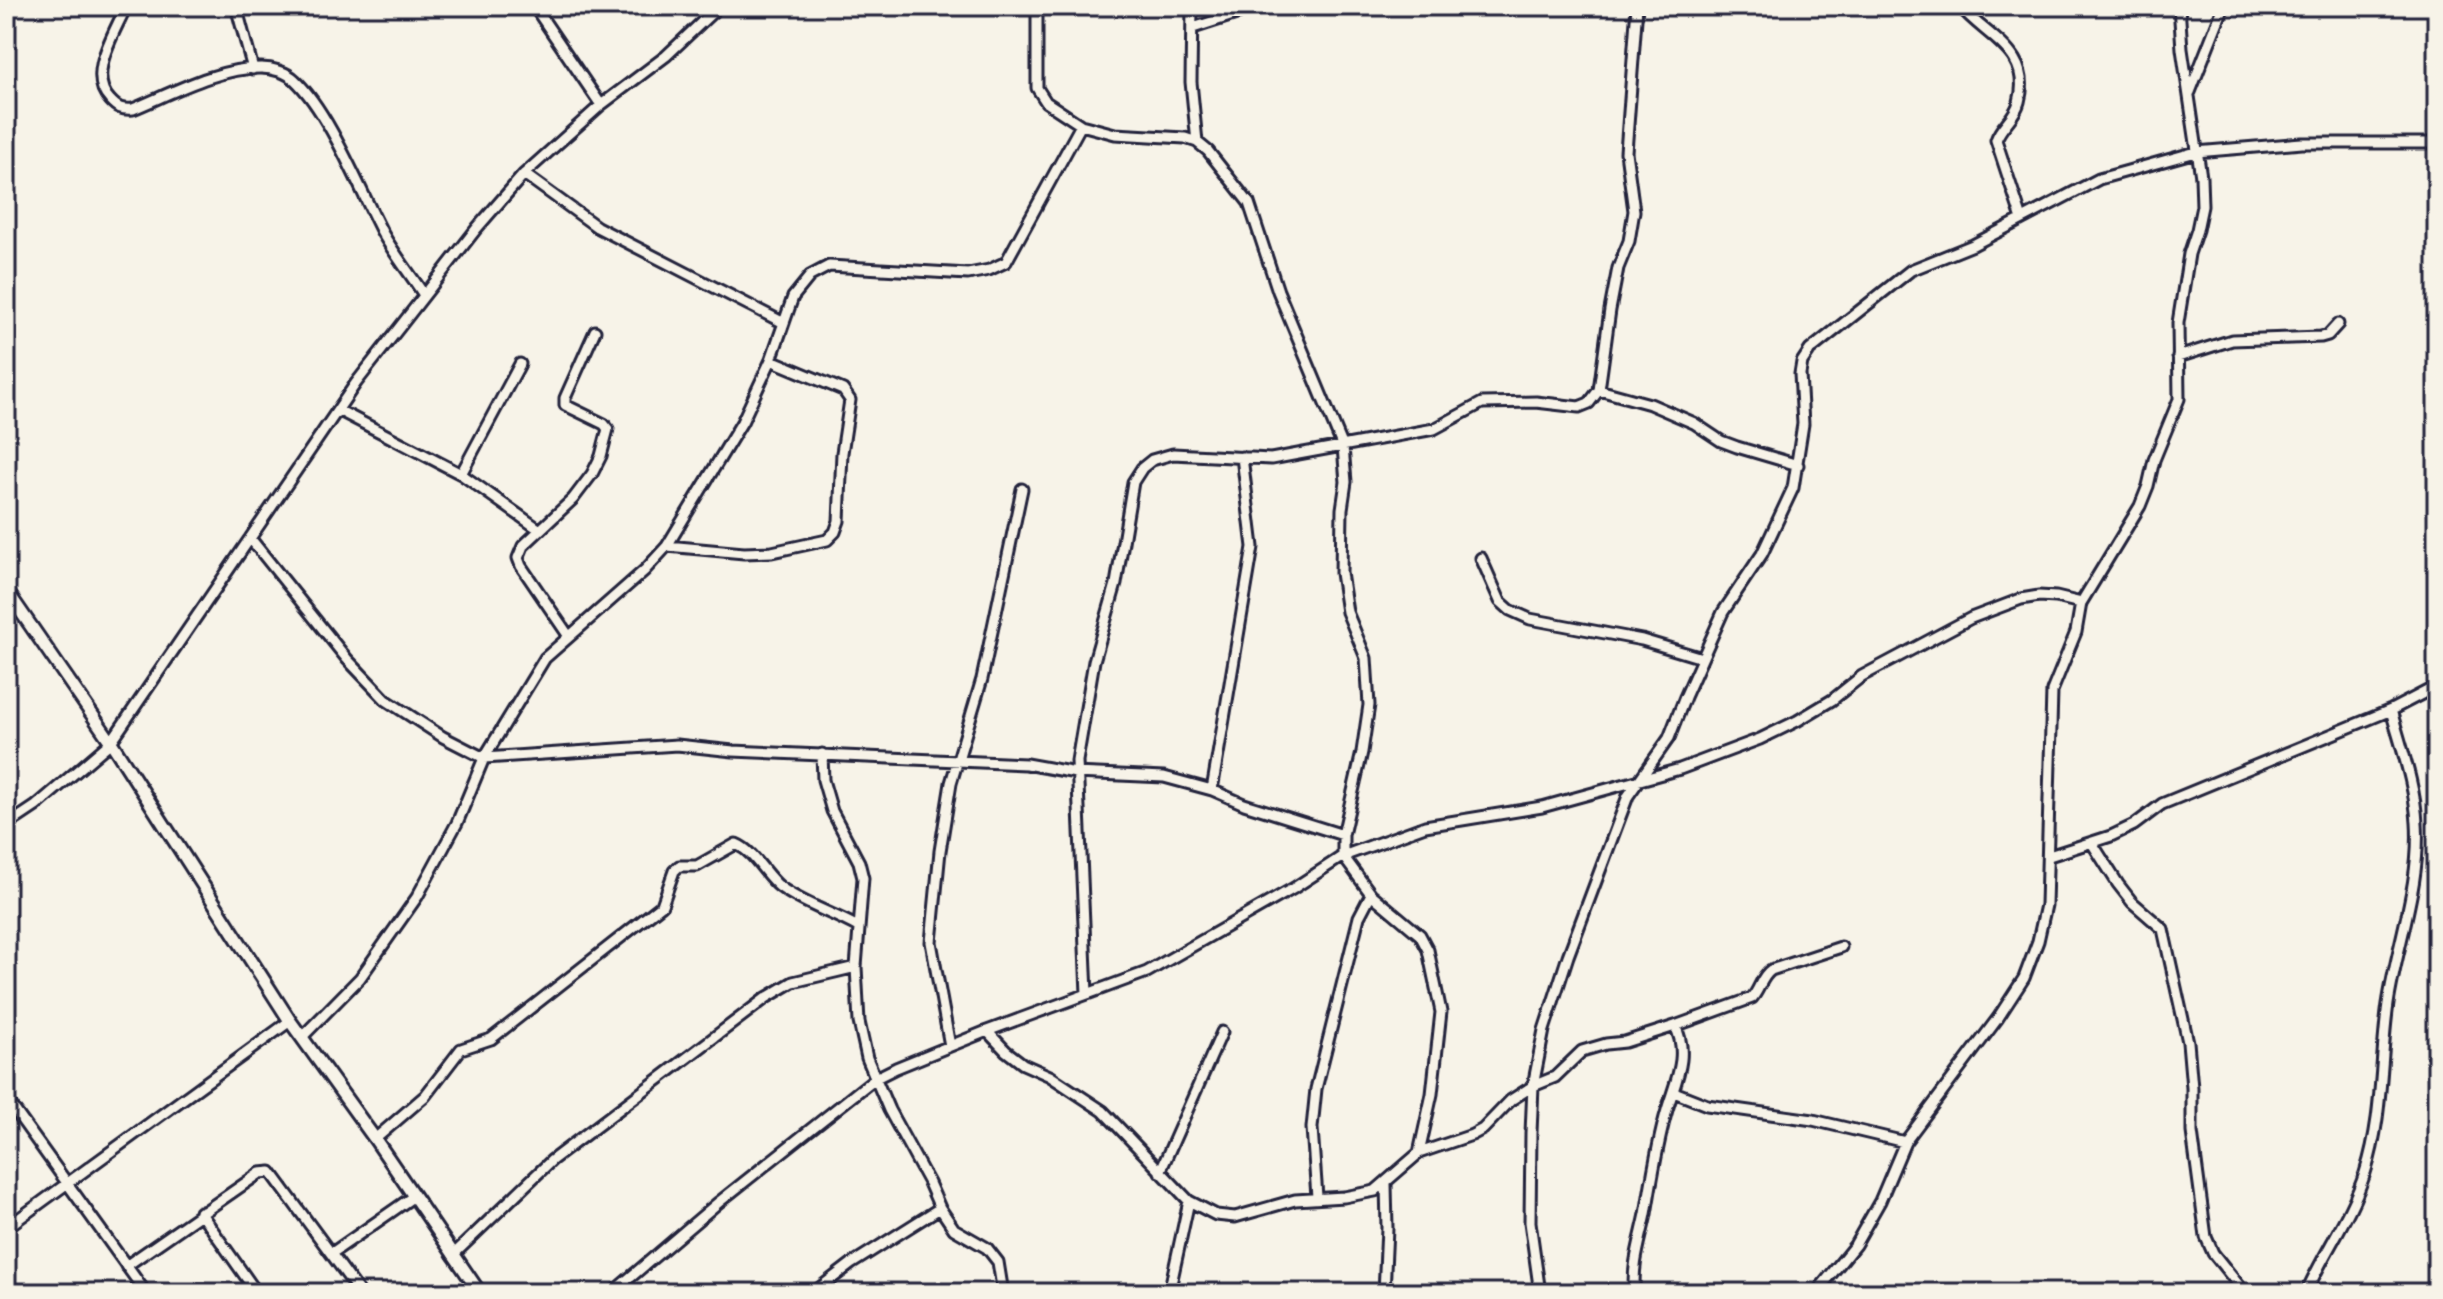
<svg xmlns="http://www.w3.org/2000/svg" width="2443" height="1299" viewBox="0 0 2443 1299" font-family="Kalam,sans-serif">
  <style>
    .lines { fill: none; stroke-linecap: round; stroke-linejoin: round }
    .minor-casing { stroke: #22223b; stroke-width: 15 }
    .tertiary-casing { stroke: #22223b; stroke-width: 17 }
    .minor { stroke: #f7f3e8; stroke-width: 9 }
    .tertiary { stroke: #f7f3e8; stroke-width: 11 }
  </style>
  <rect width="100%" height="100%" fill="#f7f3e8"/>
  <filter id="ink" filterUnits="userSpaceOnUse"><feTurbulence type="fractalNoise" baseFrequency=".0125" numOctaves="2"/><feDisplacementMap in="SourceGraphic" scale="16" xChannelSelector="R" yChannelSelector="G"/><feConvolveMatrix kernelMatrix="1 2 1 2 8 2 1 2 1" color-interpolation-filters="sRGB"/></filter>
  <g filter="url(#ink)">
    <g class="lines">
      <defs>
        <path id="minor" d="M 126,6 C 115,33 86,75 110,100 C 117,108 122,110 133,109 C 172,93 217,68 261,68 C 272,68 287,72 295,80 C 329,112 360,190 383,234 C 395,255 411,275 424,295
          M 236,6 L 253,69
          M 534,6 L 601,105
          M 1192,6 L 1191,82 L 1197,142
          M 1960,6 C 1985,37 2033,51 2019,102 C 2015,118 2001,125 1996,140 L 2022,219
          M 1193,28 L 1261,6
          M 2190,92 L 2224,6
          M 524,174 L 597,227 L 784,323
          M 2178,357 L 2232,340 L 2321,337 L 2328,335 L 2338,324
          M 1599,390 L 1650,404 L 1694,423 L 1721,441 L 1737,447 L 1798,465
          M 338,410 L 461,474 L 540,530
          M 461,474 L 520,364
          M 250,538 L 347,659 L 386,700 L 443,737 L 484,758 L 677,745 L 733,751 L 1026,764 L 1076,773 L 1164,777 L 1212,790 L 1244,804 L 1343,835
          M 667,546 L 744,553 L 772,552 L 827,540 L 835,532 L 839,521 L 842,453 L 850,400 L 843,390 L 771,360
          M 1481,558 L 1500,601 L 1510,610 L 1530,619 L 1642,640 L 1702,658
          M 568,635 L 521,566 L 518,558 L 523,546 L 573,499 L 592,474 L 601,456 L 608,429 L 604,424 L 565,405 L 565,398 L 595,331
          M 822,754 L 823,780 L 832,811 L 859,862 L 863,878 L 856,967 L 859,1022 L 867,1058 L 889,1110 L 929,1183 L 940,1208 L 954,1229 L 987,1248 L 998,1262 L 1003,1293
          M 1212,790 L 1253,547 L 1242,457
          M 6,826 L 36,806 L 111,742 L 356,383 L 477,228 L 524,174 L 601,105 L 666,56 L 719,6
          M 2092,843 L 2118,884 L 2132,902 L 2163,929 L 2188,1042 L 2192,1088 L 2192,1132 L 2206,1237 L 2213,1253 L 2245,1293
          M 2049,856 L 2111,836 L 2134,825 L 2162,804 L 2391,710 L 2437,686
          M 1087,994 L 1077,761 L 1094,661 L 1116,584 L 1133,482 L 1142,468 L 1152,460 L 1173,454 L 1271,459 L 1434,429 L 1482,403 L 1536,402 L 1579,407 L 1589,403 L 1599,390 L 1610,310 L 1618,268 L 1629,241 L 1634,211 L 1626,152 L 1637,6
          M 1675,1026 L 1752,998 C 1760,989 1761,977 1771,970 L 1841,947
          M 987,1031 L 1006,1051 L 1023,1064 L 1050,1076 L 1103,1111 L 1189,1201 L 1216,1215 L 1235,1217 L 1295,1200 L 1344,1197 L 1375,1191 L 1419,1153 L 1472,1135 L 1483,1129 L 1511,1100 L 1533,1086 L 1555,1077 L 1582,1051 L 1606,1044 L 1625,1042 L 1675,1026 C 1690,1055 1675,1082 1667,1110 C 1657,1144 1652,1179 1646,1214 C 1641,1239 1631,1267 1635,1293
          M 303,1036 L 360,978 L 417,897 L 457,823 L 484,758 L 545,658 L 645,570 L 667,546 L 742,422 L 771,360 L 793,297 L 810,276 L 829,266 L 968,274 L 989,270 L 1006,262 L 1081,125
          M 950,1046 L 931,942 L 940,851 L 951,783 L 982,679 L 1022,489
          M 1674,1092 L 1707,1105 L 1813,1120 L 1905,1142
          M 6,1098 L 146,1293
          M 375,1139 L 425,1096 L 461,1049 L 491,1039 L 662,905 L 674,871 L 679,866 L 697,866 L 736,844 C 755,852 764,874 780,887 C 803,904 833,913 858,927
          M 1419,1153 L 1432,1094 L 1441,1012 L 1428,950 L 1420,935 L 1371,894 L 1343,856 L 1425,826 L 1542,807 L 1680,769 L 1760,739 L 1797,721 L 1832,700 L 1862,676 L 1971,618 L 2021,599 L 2039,596 L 2056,597 L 2081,603
          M 1160,1172 L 1222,1032
          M 1317,1197 L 1312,1128 L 1316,1089 L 1359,917 L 1371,894
          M 200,1212 L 257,1293
          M 6,1228 L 290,1021
          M 332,1253 L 414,1196
          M 453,1255 L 552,1160 L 766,998 L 793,982 L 856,967
          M 126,1266 L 260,1173 L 271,1172 L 360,1293
          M 612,1293 L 719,1202 L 874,1079 L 896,1068 L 987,1031 L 1147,972 L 1294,888 L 1343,856 L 1343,835 L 1362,752 L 1369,705 L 1366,658 L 1347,612 L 1341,573 L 1342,509 L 1346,482 L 1343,447 L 1278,291 L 1249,203 L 1208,151 L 1197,142 L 1185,138 L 1115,134 L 1081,125 L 1046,102 L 1037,88 L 1037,6
          M 813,1293 L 851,1264 L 940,1208
          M 1169,1293 L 1189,1201
          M 1384,1293 L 1387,1228 L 1386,1184
          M 1540,1293 L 1530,1222 L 1531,1133 L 1533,1086 L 1544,1030 L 1568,956 L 1628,796 L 1669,738 L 1685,697 L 1723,612 L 1762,554 L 1793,488 L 1803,424 L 1800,374 L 1802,362 L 1810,350 L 1911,270 L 1973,245 L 2099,179 L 2196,152 L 2302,143 L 2437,143
          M 1816,1293 L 1855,1245 L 1880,1201 L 1905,1142 L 1998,1018 L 2024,978 L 2038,941 L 2046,905 L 2052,691 L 2076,632 L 2081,603 L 2140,506 L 2148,486 L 2154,460 L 2179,399 L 2178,323 L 2189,254 L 2197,230 L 2202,206 L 2201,177 L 2182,49 L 2179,6
          M 2306,1293 C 2324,1252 2351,1216 2365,1173 C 2383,1118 2380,1060 2388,1004 C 2397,944 2421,883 2417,823 C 2415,785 2401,747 2391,710"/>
        <path id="tertiary" d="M 6,590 L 111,742 L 290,1021 L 375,1139 L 480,1293"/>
      </defs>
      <use href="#minor" class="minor-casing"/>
      <use href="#tertiary" class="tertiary-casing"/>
      <use href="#minor" class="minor"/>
      <use href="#tertiary" class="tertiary"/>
    </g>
  </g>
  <rect width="2443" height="1299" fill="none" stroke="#f7f3e8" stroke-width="32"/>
  <rect x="16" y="16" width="2411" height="1267" fill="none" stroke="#22223b" stroke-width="3" filter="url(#ink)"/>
</svg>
